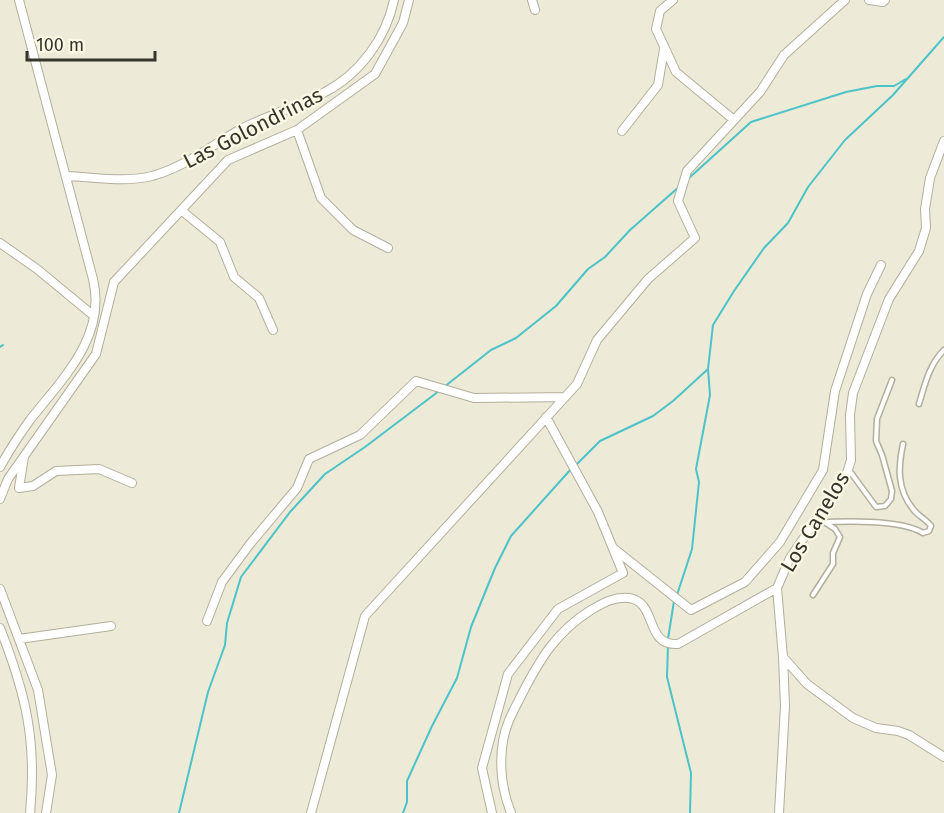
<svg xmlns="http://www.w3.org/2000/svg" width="944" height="813" viewBox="0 0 944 813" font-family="'Fira Sans',sans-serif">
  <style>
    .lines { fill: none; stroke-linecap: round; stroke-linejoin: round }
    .stream { stroke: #4bc3c9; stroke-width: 2 }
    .lane-casing { stroke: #b2af9c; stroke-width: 7 }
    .street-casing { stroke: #b2af9c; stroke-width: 10 }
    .lane { stroke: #fff; stroke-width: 4 }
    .street { stroke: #fff; stroke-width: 8 }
    .labels { text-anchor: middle; stroke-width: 4.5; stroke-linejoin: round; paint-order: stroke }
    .street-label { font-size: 21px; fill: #36352d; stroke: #fbf8e4 }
  </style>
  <rect width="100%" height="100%" fill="#edead7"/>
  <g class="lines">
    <path class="stream" d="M 689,178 L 751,122 L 846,92 L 877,86 L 894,86 L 906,79
      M 0,347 L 3,345
      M 444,387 L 491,350 L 516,338 L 556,306 L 588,269 L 605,257 L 630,230 L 680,186
      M 576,465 L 600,441 L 653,416 L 673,401 L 708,369
      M 677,595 L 692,549 L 699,482 L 696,469 L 710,395 L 708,369 L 713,325 L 734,291 L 764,248 L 788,223 L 808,187 L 845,140 L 893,95 L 944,37
      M 668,639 L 674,601
      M 668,645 L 667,677 L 691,773 L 690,813
      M 179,813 L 208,692 L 225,645 L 227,623 L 241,577 L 290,512 L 325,474 L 365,447 L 439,391
      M 403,813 L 407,802 L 407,781 L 432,726 L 457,678 L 471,627 L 495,568 L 511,536 L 571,469"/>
    <defs>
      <path id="lane" d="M 919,404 C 925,384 929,365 944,350
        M 849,470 L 876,507 L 885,506 L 891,499 L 892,491 L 882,455 L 876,441 L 877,419 L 892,380
        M 815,523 C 841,521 901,519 923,533 L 929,531 L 931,526 C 926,519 918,516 913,509 C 897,489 898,468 903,444
        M 813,595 L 833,564 L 833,553 L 840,537 L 835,529 L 826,523"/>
      <path id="street" d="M 532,0 L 535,10
        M 673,0 L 660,11 L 656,29 L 676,72 L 734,120
        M 869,0 L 883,2 L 885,0
        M 297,130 L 321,198 L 353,230 L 388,248
        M 622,131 L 658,85 L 664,49
        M 66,176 C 95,177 123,183 152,176 C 185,167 212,145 241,129 C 268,115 298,107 325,92 C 360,74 386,38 394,0
        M 181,210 L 220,242 L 234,277 L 259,298 L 273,330
        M 0,243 L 37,269 L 94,316
        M 24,457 L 19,488 L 33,486 L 56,471 L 99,469 L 132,483
        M 0,467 C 9,451 19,435 30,420 C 62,379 107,337 93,279 L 19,0
        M 0,499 L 8,479 L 96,354 L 114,282 L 228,160 L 297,130 L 375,74 L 403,23 L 409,0
        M 613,548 L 691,610 L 745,582 L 780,542 L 823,470 L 835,391 L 867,294 L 881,265
        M 0,589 L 38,690 L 52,775 L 46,813
        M 207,621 L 222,582 L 250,544 L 297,488 L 309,459 L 360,435 L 416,381 L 474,398 L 565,397
        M 0,628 C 26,694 37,741 30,813
        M 19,639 L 111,626
        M 783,657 L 807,684 L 853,718 L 876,728 L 898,731 L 909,735 L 944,757
        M 311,813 L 365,616 L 577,384 L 597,340 L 648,279 L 695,238 L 678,201 L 687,171 L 760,92 L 784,55 L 845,0
        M 492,813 L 482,768 L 508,674 L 558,609 L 623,573 L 598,512 L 546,417
        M 511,813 C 502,790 499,765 503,741 C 506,723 514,710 522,694 C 540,659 556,632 591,610 C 603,603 615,596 629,598 C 658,602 644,646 678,644 L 777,588
        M 779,813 L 785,706 L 783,657 L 777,588 L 790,558 L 846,476 L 851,460 L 850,415 L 853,393 L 889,299 L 919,251 L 926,228 L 925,209 L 930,178 L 944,141"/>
    </defs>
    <use href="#lane" class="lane-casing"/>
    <use href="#street" class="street-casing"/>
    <use href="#lane" class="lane"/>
    <use href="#street" class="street"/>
  </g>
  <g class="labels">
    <g class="street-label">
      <text transform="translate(253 128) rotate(-27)" y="7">Las Golondrinas</text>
      <text transform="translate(815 522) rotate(-59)" y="7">Los Canelos</text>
    </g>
  </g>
  <path d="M27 51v9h128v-9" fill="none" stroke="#36352d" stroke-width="3"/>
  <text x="36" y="51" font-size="18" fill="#36352d" stroke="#fbf8e4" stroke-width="4.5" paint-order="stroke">100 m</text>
</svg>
